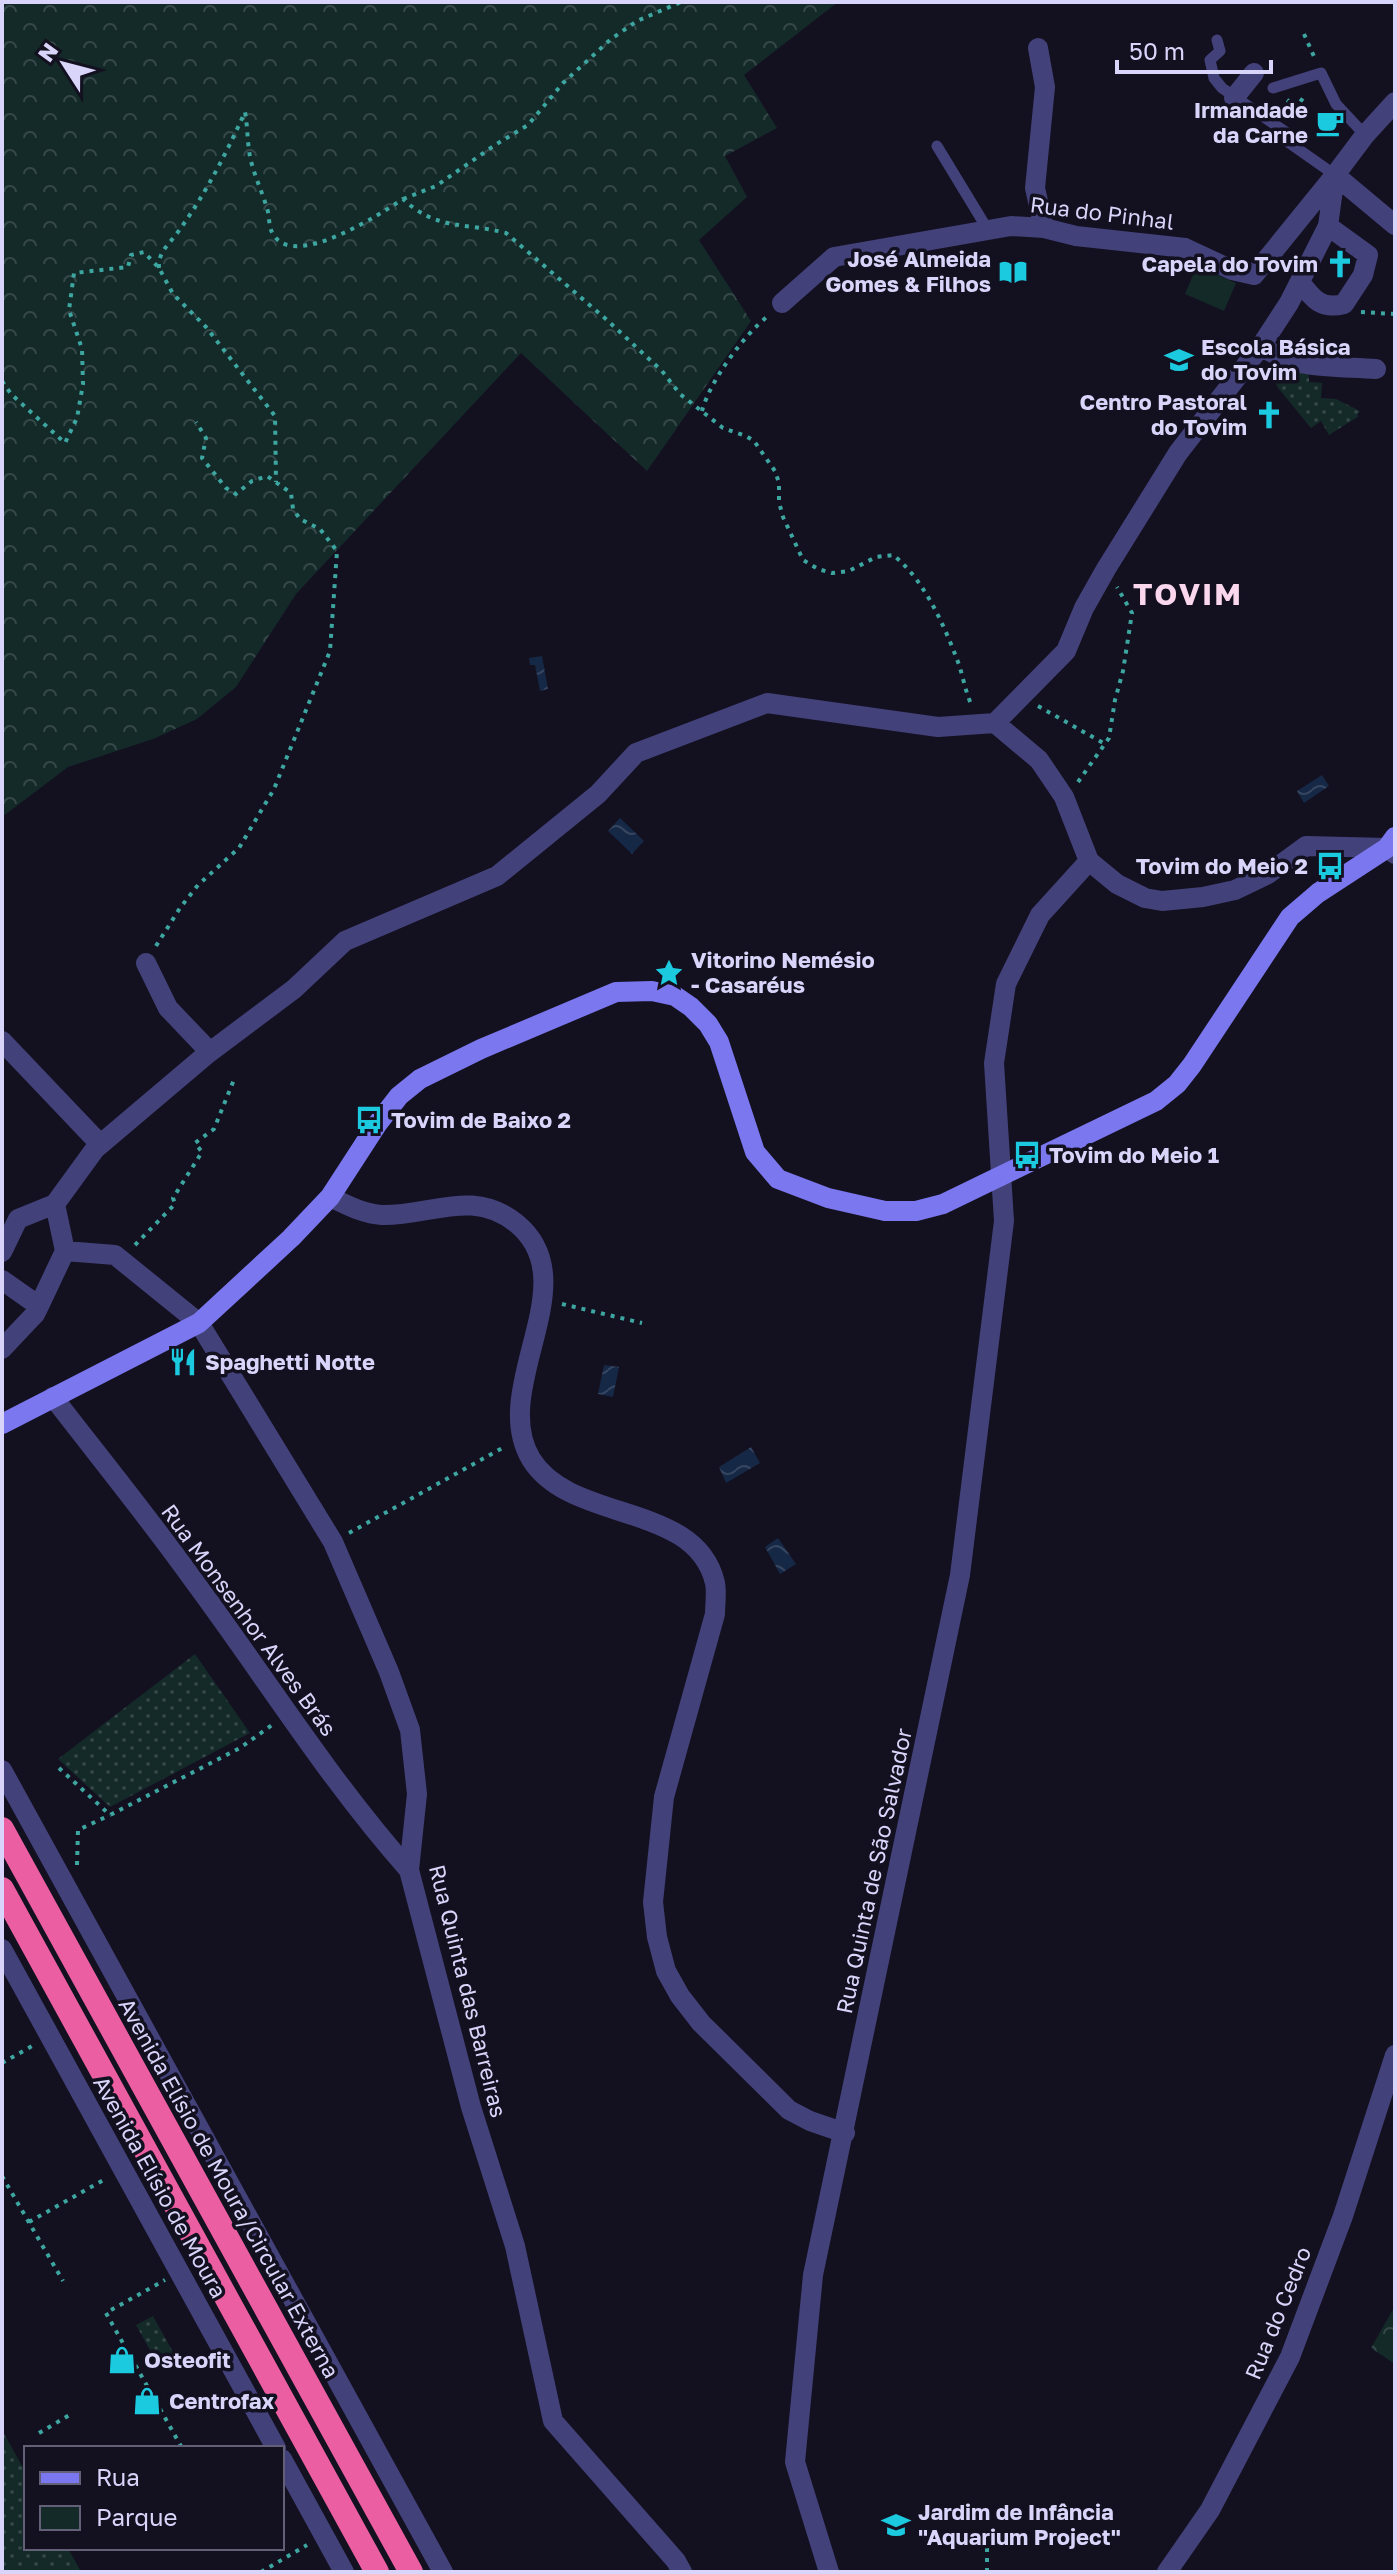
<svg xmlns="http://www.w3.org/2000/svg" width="1397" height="2574" viewBox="0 0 1397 2574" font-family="'Golos Text',sans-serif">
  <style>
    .green { fill: url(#green-dots) }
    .forest { fill: url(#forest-crowns) }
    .pitch { fill: #142a29 }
    .water { fill: url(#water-waves) }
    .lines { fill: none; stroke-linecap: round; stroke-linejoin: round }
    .path { stroke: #3da6a0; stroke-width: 4; stroke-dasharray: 4 6; stroke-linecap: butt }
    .lane { stroke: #43417a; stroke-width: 11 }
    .street { stroke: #43417a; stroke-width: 20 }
    .secondary { stroke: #7b77ee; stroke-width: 20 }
    .highway { stroke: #eb5ea1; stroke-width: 24 }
    .labels { text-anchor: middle; stroke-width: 7; stroke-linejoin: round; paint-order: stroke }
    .poi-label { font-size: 22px; font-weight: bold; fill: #d9d5fa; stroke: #131020; text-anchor: start }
    .street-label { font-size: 22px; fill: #d9d5fa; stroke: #131020 }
    .district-label { font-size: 30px; font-weight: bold; letter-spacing: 2px; fill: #fad7ed; stroke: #131020 }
  </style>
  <defs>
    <pattern id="green-dots" width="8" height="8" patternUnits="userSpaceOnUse" patternTransform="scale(2)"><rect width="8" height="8" fill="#142a29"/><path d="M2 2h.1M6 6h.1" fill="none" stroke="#364849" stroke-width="1.8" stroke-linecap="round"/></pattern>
    <pattern id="forest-crowns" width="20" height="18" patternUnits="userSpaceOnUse" patternTransform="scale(2)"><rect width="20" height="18" fill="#142a29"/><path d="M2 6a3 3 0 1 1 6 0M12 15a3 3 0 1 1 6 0" fill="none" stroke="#364849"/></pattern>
    <pattern id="water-waves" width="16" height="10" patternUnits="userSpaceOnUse" patternTransform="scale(2)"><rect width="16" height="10" fill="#152845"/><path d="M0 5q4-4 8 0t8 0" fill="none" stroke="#364661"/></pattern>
  </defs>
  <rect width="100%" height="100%" fill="#131020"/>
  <path class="green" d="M 1267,365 L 1309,370 L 1309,382 L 1322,383 L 1321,398 L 1336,399 L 1360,411 L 1357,415 L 1359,416 L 1329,435 L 1321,421 L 1311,428 L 1279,389 L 1265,367 Z
    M 195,1654 L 250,1733 L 110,1807 L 58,1759 Z
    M 153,2316 L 173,2352 L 156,2361 L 136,2325 Z
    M 2,2430 L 26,2473 L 26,2548 L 68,2548 L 81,2572 L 2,2572 Z"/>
  <path class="forest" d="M 2,2 L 838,2 L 744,75 L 777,128 L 725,156 L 747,197 L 699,240 L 751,321 L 647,471 L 521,353 L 296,594 L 236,687 L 197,719 L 153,739 L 68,767 L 2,817 Z
    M 1395,2306 L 1395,2364 L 1371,2348 Z"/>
  <path class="pitch" d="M 1197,266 L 1236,283 L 1224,311 L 1185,294 Z"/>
  <path class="water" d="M 542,656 L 548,689 L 540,691 L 535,665 L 530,665 L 529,658 Z
    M 1322,775 L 1329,786 L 1304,803 L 1297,791 Z
    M 620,818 L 644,841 L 632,854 L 608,831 Z
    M 604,1365 L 619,1367 L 613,1397 L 598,1394 Z
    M 751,1447 L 760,1463 L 726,1483 L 719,1467 Z
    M 778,1538 L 796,1564 L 780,1574 L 765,1547 Z"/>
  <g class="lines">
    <path class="path" d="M 1304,34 L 1316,61
      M 1287,100 L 1297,107
      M 1289,118 L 1305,95
      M 403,199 L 436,186 L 495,145 L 528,125 L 563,83 L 611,39 L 637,21 L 681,2
      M 159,268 C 158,254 166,247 175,236 C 204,197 225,156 245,112 C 248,128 247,145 251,161 C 255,177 262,192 267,208 C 270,218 268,229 275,237 C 298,267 379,215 403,199 C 437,231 465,222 506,233 L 607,320 L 662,371 L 680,394 L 723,428 L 746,436 L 754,441 L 775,471 L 779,483 L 779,502 L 783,517 L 803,560 L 818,569 L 832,573 L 849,571 L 876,557 L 893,555 C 924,579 944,625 958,662 C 963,676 965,690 971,704
      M 1361,312 L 1395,314
      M 2,381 L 11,394 L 65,443 L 77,418 L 83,384 L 82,349 L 69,310 L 74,273 L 128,267 L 131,255 L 144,252 L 159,268 L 173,294 L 206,327 L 275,416 L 276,482
      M 702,411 C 710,381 743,336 768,316
      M 1038,706 L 1105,744
      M 1078,782 L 1109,738 L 1115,700 L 1123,671 L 1132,613 L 1117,587
      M 156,946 L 180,908 L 198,885 L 239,848 L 274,789 L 330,651 L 337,551 L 320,529 L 300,519 L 293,509 L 291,493 L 267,476 L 252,481 L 236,494 L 226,488 L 202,458 L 206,438 L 196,422
      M 135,1245 L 175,1204 L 173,1198 L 202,1152 L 195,1143 L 214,1129 L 235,1077
      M 562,1304 L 642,1323
      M 349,1533 L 506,1446
      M 59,1768 L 110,1815 L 240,1748 L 272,1725
      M 77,1865 L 78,1830 L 110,1815
      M 2,2063 L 34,2045
      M 2,2176 L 63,2281
      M 29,2222 L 107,2178
      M 111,2310 L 165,2280
      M 106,2313 L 182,2448
      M 39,2433 L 73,2413
      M 261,2572 L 307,2545
      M 987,2572 L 987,2535"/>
    <path class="lane" d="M 1217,40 L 1220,51 L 1210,60 L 1214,78 L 1222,88 L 1290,135 L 1288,142 L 1335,175
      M 1273,88 L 1321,73 L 1336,104 L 1365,135
      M 937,146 L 988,230"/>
    <path class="street" d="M 1038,48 L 1045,87 L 1035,188 L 1044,228
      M 1234,98 L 1254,73
      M 1300,282 C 1313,299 1321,310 1344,304 L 1363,275 L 1368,255 L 1328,226
      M 782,303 L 834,257 L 1011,226 L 1044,228 L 1076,236 L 1185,248 L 1232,270 L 1254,275 L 1335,175 L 1395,225
      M 1261,346 C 1294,370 1337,366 1376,369
      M 995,723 L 1039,760 L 1064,797 L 1089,861 L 1117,884 L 1145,898 L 1162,901 L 1203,897 L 1235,890 L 1268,874 L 1306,846 L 1387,848 L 1395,854
      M 146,963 L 168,1008 L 210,1052
      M 2,1041 L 100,1144
      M 330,1197 C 347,1205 363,1214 382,1215 C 431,1216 472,1188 516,1223 C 589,1282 488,1387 531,1459 C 571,1524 696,1501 715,1583 C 717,1592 715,1604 715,1614 L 664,1797 L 653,1902 L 657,1937 L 666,1971 L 680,1996 L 701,2023 L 789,2110 L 810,2121 L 845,2133
      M 65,1251 L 115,1255 L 199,1323 L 333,1542 L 389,1672 L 410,1730 L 417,1794 L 409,1870 L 471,2107 L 515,2246 L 553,2421 L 676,2561 L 682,2572
      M 2,1252 L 18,1219 L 55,1204
      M 2,1280 L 39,1306
      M 2,1349 L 35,1314 L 39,1306 L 65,1251 L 55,1204 L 95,1149 L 206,1055 L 294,989 L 345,941 L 497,876 L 598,794 L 636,753 L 767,703 L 938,727 L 995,723 L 1066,651 L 1084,608 L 1106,569 L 1178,453 L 1261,346 L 1289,303 L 1328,226 L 1335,175 L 1365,135 L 1395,102
      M 53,1397 C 100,1458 149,1518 194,1581 C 266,1678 329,1780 409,1870
      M 2,1770 L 443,2572
      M 2,1949 L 276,2448
      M 282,2459 L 344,2572
      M 829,2572 L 795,2462 L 813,2275 L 960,1575 L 1004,1221 L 994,1063 L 1006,984 L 1040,915 L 1089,861
      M 1167,2572 L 1210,2510 L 1290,2357 L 1343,2216 L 1395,2055"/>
    <path class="secondary" d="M 2,1424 L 199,1323 L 291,1238 L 330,1197 L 378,1123 L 399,1096 L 420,1079 L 481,1049 L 616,992 L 652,991 L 675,996 L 691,1007 L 708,1024 L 719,1042 L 755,1152 L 778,1179 L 828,1198 L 885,1211 L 916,1211 L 943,1204 L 1156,1101 L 1177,1084 L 1192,1065 L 1290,917 L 1318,893 L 1387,848 L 1395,837"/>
    <path class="highway" d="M 2,1829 L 411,2572
      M 2,1889 L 377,2572"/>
  </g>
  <defs>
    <symbol id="cafe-bare" viewBox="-9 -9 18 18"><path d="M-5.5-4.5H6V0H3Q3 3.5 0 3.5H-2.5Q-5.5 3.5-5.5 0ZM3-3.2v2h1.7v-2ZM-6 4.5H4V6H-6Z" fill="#1ccadf" stroke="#131020" stroke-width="2.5" paint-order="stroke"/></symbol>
    <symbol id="church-bare" viewBox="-9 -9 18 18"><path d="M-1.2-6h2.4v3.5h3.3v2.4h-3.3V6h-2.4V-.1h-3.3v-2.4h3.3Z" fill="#1ccadf" stroke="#131020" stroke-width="2.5" paint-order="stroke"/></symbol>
    <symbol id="library-bare" viewBox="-9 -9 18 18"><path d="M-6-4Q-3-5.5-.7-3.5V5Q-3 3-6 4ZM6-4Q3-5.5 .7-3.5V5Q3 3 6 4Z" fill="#1ccadf" stroke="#131020" stroke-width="2.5" paint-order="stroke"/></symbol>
    <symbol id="school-bare" viewBox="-9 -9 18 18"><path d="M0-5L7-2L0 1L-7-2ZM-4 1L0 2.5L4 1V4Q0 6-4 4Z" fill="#1ccadf" stroke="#131020" stroke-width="2.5" paint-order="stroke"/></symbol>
    <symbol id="bus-bare" viewBox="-9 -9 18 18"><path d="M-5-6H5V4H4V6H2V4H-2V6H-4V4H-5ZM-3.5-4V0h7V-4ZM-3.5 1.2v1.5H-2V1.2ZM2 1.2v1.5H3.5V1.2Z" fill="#1ccadf" stroke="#131020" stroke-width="2.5" paint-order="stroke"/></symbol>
    <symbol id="sight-bare" viewBox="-9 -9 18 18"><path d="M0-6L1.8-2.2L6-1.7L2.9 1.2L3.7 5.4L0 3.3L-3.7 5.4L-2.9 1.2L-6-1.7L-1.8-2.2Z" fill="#1ccadf" stroke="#131020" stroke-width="2.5" paint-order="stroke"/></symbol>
    <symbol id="restaurant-bare" viewBox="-9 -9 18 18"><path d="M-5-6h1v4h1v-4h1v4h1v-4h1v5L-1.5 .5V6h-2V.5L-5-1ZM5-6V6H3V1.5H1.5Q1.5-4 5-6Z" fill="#1ccadf" stroke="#131020" stroke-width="2.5" paint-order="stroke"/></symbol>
    <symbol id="shop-bare" viewBox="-9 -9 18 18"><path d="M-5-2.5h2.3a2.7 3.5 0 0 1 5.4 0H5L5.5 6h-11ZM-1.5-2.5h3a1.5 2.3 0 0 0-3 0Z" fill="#1ccadf" stroke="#131020" stroke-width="2.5" paint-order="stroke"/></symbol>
  </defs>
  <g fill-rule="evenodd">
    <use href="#cafe-bare" x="1310" y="103" width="40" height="40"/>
    <use href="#church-bare" x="1320" y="244" width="40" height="40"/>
    <use href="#library-bare" x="993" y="252" width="40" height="40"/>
    <use href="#school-bare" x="1159" y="340" width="40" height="40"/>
    <use href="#church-bare" x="1249" y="395" width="40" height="40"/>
    <use href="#bus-bare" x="1310" y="846" width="40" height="40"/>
    <use href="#sight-bare" x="649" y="953" width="40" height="40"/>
    <use href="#bus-bare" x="349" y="1100" width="40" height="40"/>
    <use href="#bus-bare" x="1007" y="1135" width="40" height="40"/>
    <use href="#restaurant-bare" x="163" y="1342" width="40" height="40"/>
    <use href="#shop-bare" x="102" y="2340" width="40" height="40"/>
    <use href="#shop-bare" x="127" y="2381" width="40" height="40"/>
    <use href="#school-bare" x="876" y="2505" width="40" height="40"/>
  </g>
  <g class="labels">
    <g class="poi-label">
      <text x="1308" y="118" text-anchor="end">Irmandade<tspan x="1308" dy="25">da Carne</tspan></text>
      <text x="991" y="267" text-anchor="end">José Almeida<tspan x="991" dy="25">Gomes &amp; Filhos</tspan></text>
      <text x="1318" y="272" text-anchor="end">Capela do Tovim</text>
      <text x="1201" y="355">Escola Básica<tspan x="1201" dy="25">do Tovim</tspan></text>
      <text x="1247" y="410" text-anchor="end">Centro Pastoral<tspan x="1247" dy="25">do Tovim</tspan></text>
      <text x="1308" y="874" text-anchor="end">Tovim do Meio 2</text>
      <text x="691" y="968">Vitorino Nemésio<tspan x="691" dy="25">- Casaréus</tspan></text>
      <text x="391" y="1128">Tovim de Baixo 2</text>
      <text x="1049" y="1163">Tovim do Meio 1</text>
      <text x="205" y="1370">Spaghetti Notte</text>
      <text x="144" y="2368">Osteofit</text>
      <text x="169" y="2409">Centrofax</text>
      <text x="918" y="2520">Jardim de Infância<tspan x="918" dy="25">"Aquarium Project"</tspan></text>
    </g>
    <g class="street-label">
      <text transform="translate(1102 213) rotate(7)" y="8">Rua do Pinhal</text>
      <text transform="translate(249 1620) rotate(54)" y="8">Rua Monsenhor Alves Brás</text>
      <text transform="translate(874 1871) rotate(-78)" y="8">Rua Quinta de São Salvador</text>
      <text transform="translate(468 1991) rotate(76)" y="8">Rua Quinta das Barreiras</text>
      <text transform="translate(160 2187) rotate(61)" y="8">Avenida Elísio de Moura</text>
      <text transform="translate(229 2188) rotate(61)" y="8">Avenida Elísio de Moura/Circular Externa</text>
      <text transform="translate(1278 2313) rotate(-68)" y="8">Rua do Cedro</text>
    </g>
    <g class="district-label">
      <text x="1188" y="605">TOVIM</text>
    </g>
  </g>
  <rect width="1397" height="2574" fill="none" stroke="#d9d5fa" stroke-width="8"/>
  <rect x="24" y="2446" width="260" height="104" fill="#131020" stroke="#625f77" stroke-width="2"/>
  <rect x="40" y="2472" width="40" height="12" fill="#7b77ee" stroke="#625f77" stroke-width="2"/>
  <text x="96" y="2486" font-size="24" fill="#d9d5fa">Rua</text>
  <rect x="40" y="2506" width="40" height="24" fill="#142a29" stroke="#625f77" stroke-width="2"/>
  <text x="96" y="2526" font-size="24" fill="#d9d5fa">Parque</text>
  <g transform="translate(64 64) rotate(306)" stroke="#131020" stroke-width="6" paint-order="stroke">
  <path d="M0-6L14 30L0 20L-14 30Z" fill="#d9d5fa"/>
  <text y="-12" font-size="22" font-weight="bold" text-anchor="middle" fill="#d9d5fa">N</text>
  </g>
  <path d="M1117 60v12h154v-12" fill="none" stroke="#d9d5fa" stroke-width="4"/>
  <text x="1129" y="60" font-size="24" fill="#d9d5fa" stroke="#131020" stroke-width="6" paint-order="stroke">50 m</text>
</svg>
